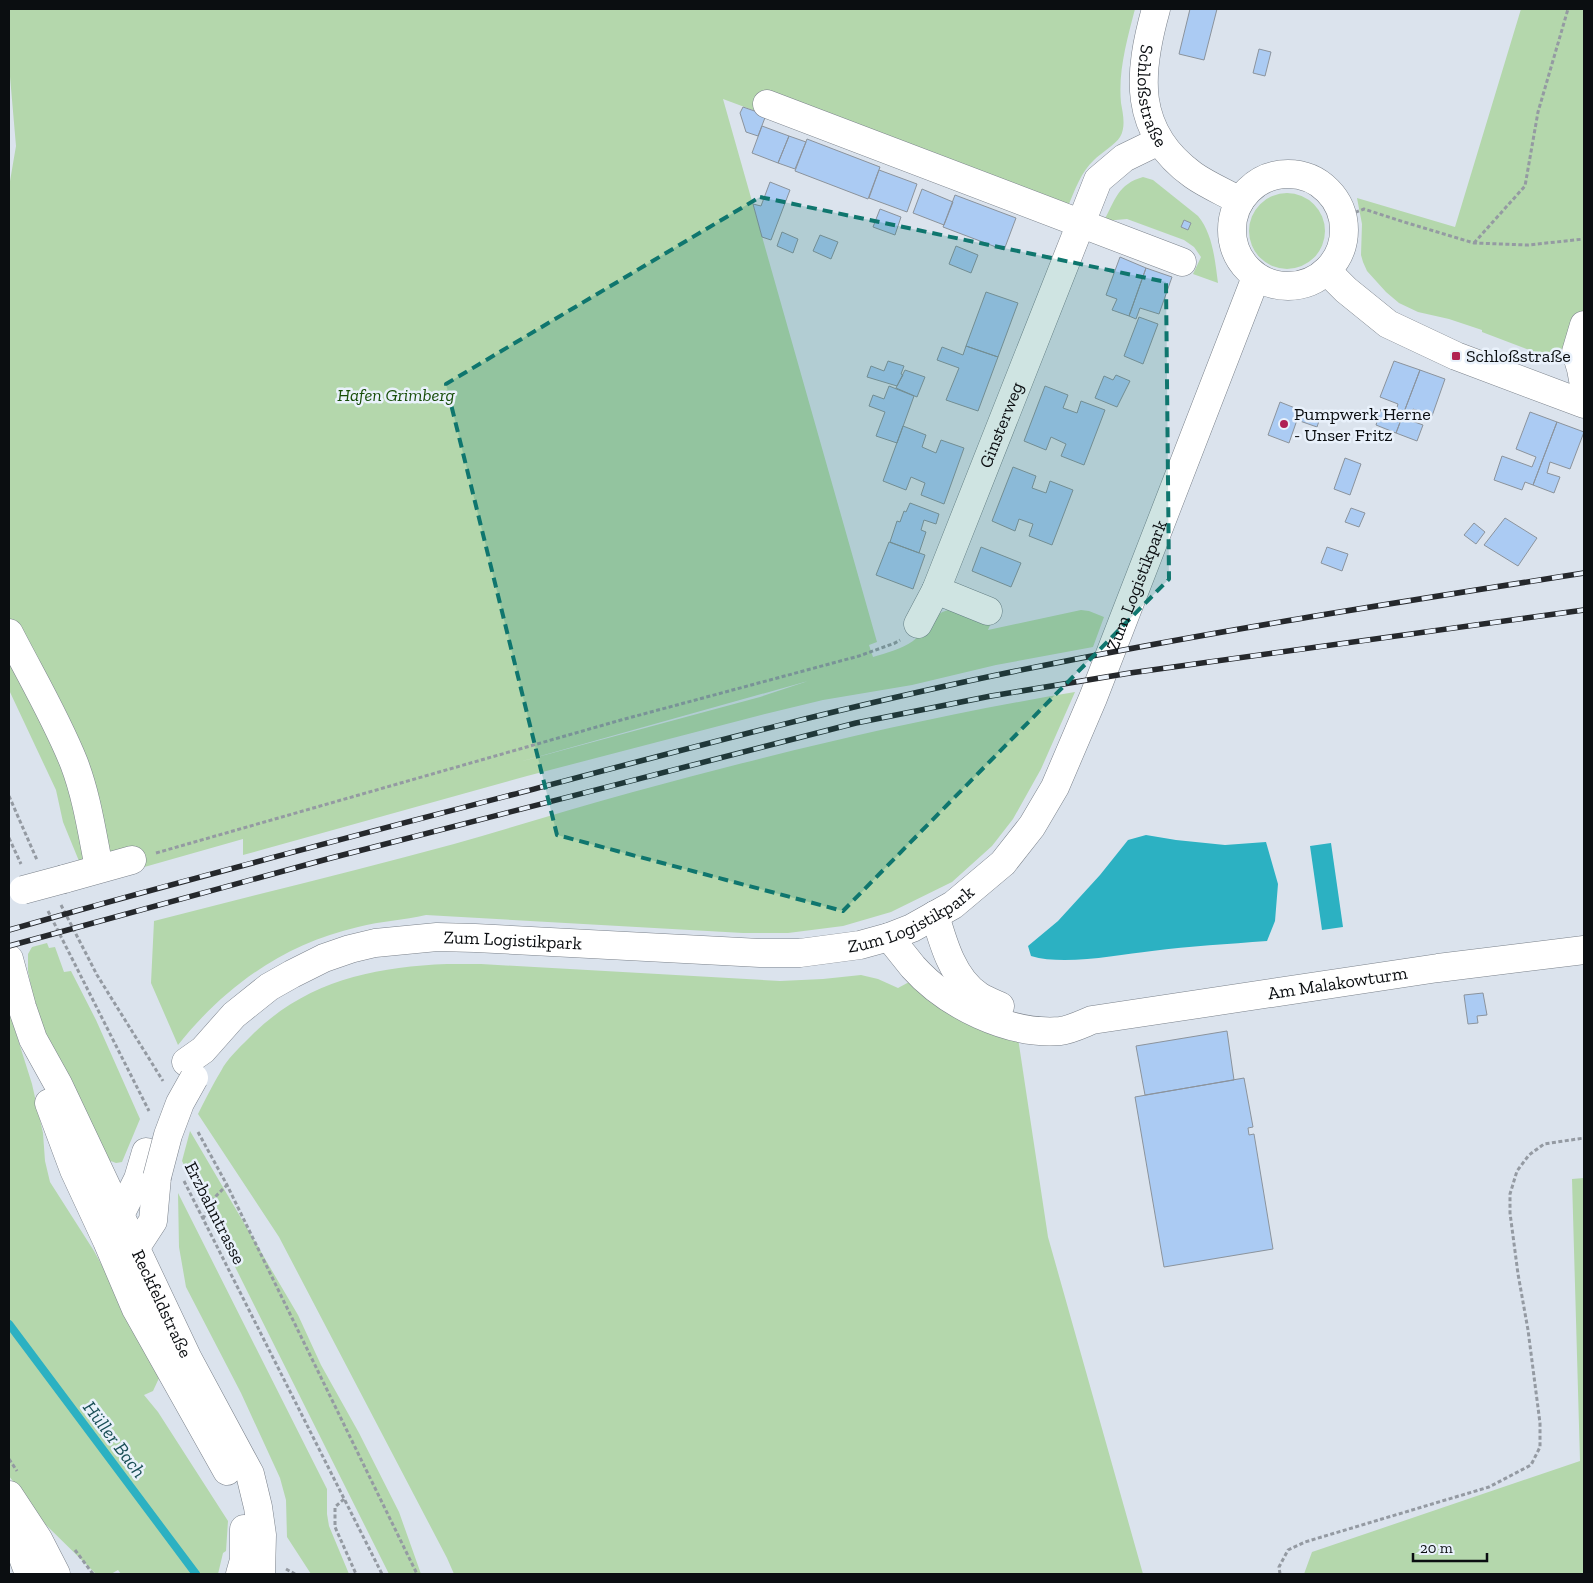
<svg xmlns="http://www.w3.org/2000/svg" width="1593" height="1583" viewBox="0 0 1593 1583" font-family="'Zilla Slab',serif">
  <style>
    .green { fill: #b4d7ac; fill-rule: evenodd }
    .water { fill: #2cb1c2 }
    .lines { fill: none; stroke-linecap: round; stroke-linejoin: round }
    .stream { stroke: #2cb1c2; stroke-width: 8 }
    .building { fill: #abcbf3; stroke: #8b939c }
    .minor-casing { stroke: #7b828b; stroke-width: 29 }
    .path { stroke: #949aa2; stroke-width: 3; stroke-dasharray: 4 2.5; stroke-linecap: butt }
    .minor { stroke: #fff; stroke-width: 28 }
    .rail-casing { stroke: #25282c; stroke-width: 5.5 }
    .rail { stroke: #e9f1fb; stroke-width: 4; stroke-dasharray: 11; stroke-linecap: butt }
    .minor-bridge-casing { stroke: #7b828b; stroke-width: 29; stroke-linecap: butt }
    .minor-bridge { stroke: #fff; stroke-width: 28 }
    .marked { fill: #0f766e; fill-opacity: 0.2; stroke: #0f766e; stroke-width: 4; stroke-dasharray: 10 6; stroke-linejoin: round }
    .poi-dot { fill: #b02053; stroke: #e9f1fb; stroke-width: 2 }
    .labels { text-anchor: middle; stroke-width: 5; stroke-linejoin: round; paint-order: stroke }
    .street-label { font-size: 18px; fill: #0b0e11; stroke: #e9f1fb }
    .poi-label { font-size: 18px; fill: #0b0e11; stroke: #e9f1fb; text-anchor: start }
    .park-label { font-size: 18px; font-style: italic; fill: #174d08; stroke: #e9f1fb }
    .water-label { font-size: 19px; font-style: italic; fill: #194e55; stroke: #e9f1fb }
  </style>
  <rect width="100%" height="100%" fill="#dbe3ed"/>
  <path class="green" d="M 9,9 L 1135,9 C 1127,40 1118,71 1121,103 C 1123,114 1126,127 1120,137 C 1116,144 1101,153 1094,160 C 1081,172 1075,190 1068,206 L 758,112 L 723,99 L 877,642 L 869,645 L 873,657 C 886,653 902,649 913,641 C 926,631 932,614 948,610 L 991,623 L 988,630 L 1081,610 L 1089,611 L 1104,617 L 1093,647 L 996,665 L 912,685 L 823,700 L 765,714 L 527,776 L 243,855 L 243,839 L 88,883 L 63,822 L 56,790 L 9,690 L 9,187 L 16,146 L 9,65 ZM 808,681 L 760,697 L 519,762 Z
    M 1521,9 L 1584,9 L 1584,371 L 1482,332 L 1482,330 L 1449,319 L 1418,312 L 1399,303 L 1386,292 L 1367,271 L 1363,262 L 1361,255 L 1362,224 L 1357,198 L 1455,227 Z
    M 1143,177 L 1153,180 L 1198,216 C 1213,234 1215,261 1218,283 L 1193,274 L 1201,257 L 1194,247 L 1184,240 L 1127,219 L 1104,221 C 1115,200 1118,184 1143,177 Z
    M1249 231a38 38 0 1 1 76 0a38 38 0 1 1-76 0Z
    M 1075,692 L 1041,769 L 1013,819 L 992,846 L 952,882 L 891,912 L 843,926 L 788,933 L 743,933 L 426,915 C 404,920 381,921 358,927 C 284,944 225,986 178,1045 L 151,983 L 154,921 C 254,895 355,871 454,844 C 514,827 573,808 633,792 C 779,752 926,717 1075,692 Z
    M 47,943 L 49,948 L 55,947 L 64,972 L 71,971 L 96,1020 L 140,1119 L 122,1162 L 116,1163 L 108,1160 L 54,1055 L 34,1002 L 28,971 L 28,954 L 32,947 Z
    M 447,964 L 481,964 L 780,981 L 823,979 L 861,975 L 878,979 L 898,988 L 911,981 L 1018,1038 L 1048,1237 L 1143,1574 L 454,1574 L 447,1558 L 279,1237 L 198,1114 C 205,1100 213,1084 221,1071 C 227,1059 239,1048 248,1039 C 303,982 371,967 447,964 Z
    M 9,1011 L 32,1084 L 43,1133 L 45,1161 L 50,1182 L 94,1251 L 154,1360 L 160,1376 L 153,1391 L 144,1395 L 158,1412 L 228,1521 L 226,1551 L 223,1553 L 218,1574 L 121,1574 L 118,1570 L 111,1574 L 96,1574 L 46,1525 L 9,1476 Z
    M 190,1131 L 298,1315 L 321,1365 L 359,1433 L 399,1512 L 421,1574 L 389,1574 L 182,1161 Z
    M 1584,1178 L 1584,1574 L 1304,1574 L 1312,1552 L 1580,1461 L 1572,1179 Z
    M 178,1193 L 327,1489 L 327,1514 L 329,1526 L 349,1574 L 311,1574 L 287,1537 L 286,1500 L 280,1478 L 241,1393 L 186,1287 L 179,1247 Z"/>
  <path class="water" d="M 1146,835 L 1176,840 L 1225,845 L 1266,842 L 1278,884 L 1275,921 L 1267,941 C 1228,944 1190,946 1152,951 C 1117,955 1064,966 1031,956 L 1028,946 L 1058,921 L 1100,875 L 1128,840 Z
    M 1331,843 L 1343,927 L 1322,930 L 1310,846 Z"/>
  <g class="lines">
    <path class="stream" d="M 9,1324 L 196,1574"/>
  </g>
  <path class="building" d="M 1190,9 L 1217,9 L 1204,60 L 1179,54 Z
    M 1259,49 L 1271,52 L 1265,76 L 1253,73 Z
    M 743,107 L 766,115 L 758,136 L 746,132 L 740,113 Z
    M 762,126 L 789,136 L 778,163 L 752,153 Z
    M 789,136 L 806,142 L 795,169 L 778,163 Z
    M 807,139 L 880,167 L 868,199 L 795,171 Z
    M 879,170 L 917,184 L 907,212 L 869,198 Z
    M 770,182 L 790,190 L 771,240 L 762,237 L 753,204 L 761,206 Z
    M 922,189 L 953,202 L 944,225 L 913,213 Z
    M 955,195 L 1016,218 L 1004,250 L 943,227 Z
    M 880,209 L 901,217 L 895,235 L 873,227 Z
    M 1184,220 L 1191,223 L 1188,230 L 1181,227 Z
    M 782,232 L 798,239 L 793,253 L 777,246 Z
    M 820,235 L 838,242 L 831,259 L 813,251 Z
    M 956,246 L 978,255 L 971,273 L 949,264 Z
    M 1120,257 L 1146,268 L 1129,316 L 1112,310 L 1117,299 L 1106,295 Z
    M 1146,268 L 1172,277 L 1159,314 L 1140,308 L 1136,319 L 1129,316 Z
    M 986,292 L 1018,303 L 998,357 L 966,346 Z
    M 1139,317 L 1158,324 L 1143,364 L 1124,356 Z
    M 966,346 L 998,357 L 978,411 L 946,400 L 959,368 L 937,360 L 942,347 L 963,355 Z
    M 888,361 L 904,366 L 901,374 L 903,375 L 897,386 L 867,377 L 871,366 L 884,371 Z
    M 1394,361 L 1420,370 L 1396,433 L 1376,425 L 1381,409 L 1395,414 L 1398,404 L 1380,397 Z
    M 905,370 L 925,377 L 917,397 L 896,388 Z
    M 1420,370 L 1445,379 L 1432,416 L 1413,409 L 1409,420 L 1423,425 L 1417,441 L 1396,433 Z
    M 1116,375 L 1130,381 L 1117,407 L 1095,398 L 1104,376 L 1113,380 Z
    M 889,386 L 914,396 L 897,443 L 876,436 L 885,412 L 869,406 L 873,395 L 884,399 Z
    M 1045,386 L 1068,395 L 1063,408 L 1077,413 L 1081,401 L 1105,410 L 1084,465 L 1061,456 L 1066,444 L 1051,437 L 1046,450 L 1024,441 Z
    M 1280,402 L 1320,418 L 1317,427 L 1297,420 L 1289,443 L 1268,435 Z
    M 1530,412 L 1557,422 L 1533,485 L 1525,482 L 1522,490 L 1494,480 L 1502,456 L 1532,467 L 1536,457 L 1516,449 Z
    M 1557,422 L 1584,432 L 1570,469 L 1550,462 L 1547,473 L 1560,477 L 1554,493 L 1533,485 Z
    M 903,426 L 926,435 L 922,447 L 936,453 L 941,440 L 964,448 L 944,504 L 921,495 L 925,483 L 911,477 L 906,490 L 883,481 Z
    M 1345,458 L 1361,464 L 1350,495 L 1334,489 Z
    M 1013,467 L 1036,476 L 1032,488 L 1046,493 L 1050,481 L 1073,490 L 1052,545 L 1029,536 L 1033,524 L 1019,519 L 1015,531 L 992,521 Z
    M 910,503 L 939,514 L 936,524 L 924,520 L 921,530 L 926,532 L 919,553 L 890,542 L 897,521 L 900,522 L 904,511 L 906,512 Z
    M 1351,508 L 1365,513 L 1359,527 L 1345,522 Z
    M 1505,518 L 1537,538 L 1518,566 L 1484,545 Z
    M 1474,523 L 1485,532 L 1476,544 L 1464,535 Z
    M 889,542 L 925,555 L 913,589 L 876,575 Z
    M 981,547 L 1021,563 L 1011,587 L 972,571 Z
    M 1327,547 L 1348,554 L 1342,571 L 1321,563 Z
    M 1483,993 L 1487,1015 L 1477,1016 L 1478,1023 L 1468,1024 L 1464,995 Z
    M 1227,1031 L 1234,1080 L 1145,1095 L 1136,1046 Z
    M 1244,1078 L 1253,1127 L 1248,1128 L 1249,1135 L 1254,1134 L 1273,1249 L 1164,1267 L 1135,1097 Z"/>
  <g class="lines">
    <defs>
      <g id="minor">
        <path id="s1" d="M 1156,9 C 1138,73 1132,131 1193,175 C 1207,185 1224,192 1240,201"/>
        <path d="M 767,104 L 1182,262"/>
        <circle cx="1288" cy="230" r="56"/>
        <path d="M 1327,271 L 1346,290 L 1388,324 L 1456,356 L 1584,404"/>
        <path d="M 1584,325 L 1576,352 L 1581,369 L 1584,385"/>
        <path d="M 936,590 L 988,611"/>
        <path id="s2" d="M 918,624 L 936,590 L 1098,180 L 1124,158 L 1159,141"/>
        <path d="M 9,633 C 31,676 56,718 74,763 C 87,797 92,833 99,868"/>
        <path d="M 64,879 L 132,860"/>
        <path d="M 935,915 C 943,943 953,979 979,996 C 985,1000 993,1003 1000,1006"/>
        <path id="s3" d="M 889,937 C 897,947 905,957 913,967 C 947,1005 1008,1035 1060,1031 C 1070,1030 1082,1024 1092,1020 L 1438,968 L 1584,950"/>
        <path id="s4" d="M 9,959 L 22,1007 L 33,1039 L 58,1084 L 188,1359 L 250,1474 L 258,1507 L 262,1535 L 261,1574"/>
        <path id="s5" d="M 186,1062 L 203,1050 L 234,1015 L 269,987 L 292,974 L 324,958 L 350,949 L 375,943 L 437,937 L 475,938 L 760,953 L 800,953 L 860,945 L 889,937 L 912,928 L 953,905 L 1003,863 L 1032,826 L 1055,787 L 1093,698 L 1256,277"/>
        <path d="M 49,1103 L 74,1170 L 107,1241 L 136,1309 L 227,1471"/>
        <path d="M 114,1227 L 138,1179 L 146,1152"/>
        <path d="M 122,1254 L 136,1247 L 153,1221 L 157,1177"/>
        <path d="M 9,1495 L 38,1539 L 56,1574"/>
        <path d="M 9,1527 L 18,1544 L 29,1574"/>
        <path d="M 240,1574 L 244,1560 L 244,1529"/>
      </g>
    </defs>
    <use href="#minor" class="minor-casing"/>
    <path class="path" d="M 1343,217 L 1364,209 L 1404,222 L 1474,243 L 1528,245 L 1584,239
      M 1474,243 L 1525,186 L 1538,112 L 1568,9
      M 9,796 L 37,860
      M 9,838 L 21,864
      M 156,853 L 621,720 L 859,656 L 895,643 L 900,640
      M 61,905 L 97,975 L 163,1081
      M 48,911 L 149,1111
      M 198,1132 L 227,1185 L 417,1574
      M 184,1181 L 382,1574
      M 203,1219 L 212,1200 L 227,1185
      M 9,1459 L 17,1471
      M 344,1499 L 335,1507 L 335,1527 L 356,1574
      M 75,1550 L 93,1574
      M 286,1569 L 295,1574
      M 1280,1574 L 1279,1567 L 1288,1550 L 1305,1542 L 1489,1487 L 1531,1465 L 1540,1447 L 1540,1423 L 1528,1330 L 1518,1274 L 1510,1213 L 1510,1194 L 1517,1171 L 1529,1155 L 1544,1144 L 1584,1138"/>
    <use href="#minor" class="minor"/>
    <defs>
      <path id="rail" d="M 9,930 C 175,882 343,839 511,795 C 671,753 830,710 992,676 C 1188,635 1386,604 1584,573
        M 9,946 L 331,858 L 856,723 L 991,696 L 1130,673 L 1584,610"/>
    </defs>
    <use href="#rail" class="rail-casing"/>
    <use href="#rail" class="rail"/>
    <defs>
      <path id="minor-bridge" d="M 23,890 L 64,879
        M 157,1177 L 168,1135 L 180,1103 L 194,1078"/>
    </defs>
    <use href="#minor-bridge" class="minor-bridge-casing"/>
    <use href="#minor-bridge" class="minor-bridge"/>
  </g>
  <path class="marked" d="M 760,197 L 1166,282 L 1169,579 L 843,911 L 557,835 L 446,384 Z"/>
  <g class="poi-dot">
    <rect x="1451" y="351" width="10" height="10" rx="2.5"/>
    <circle cx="1284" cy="424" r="5"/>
  </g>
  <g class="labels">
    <g class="street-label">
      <text dy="6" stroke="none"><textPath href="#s1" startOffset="89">Schloßstraße</textPath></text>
      <text dy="6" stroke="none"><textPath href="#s2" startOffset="216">Ginsterweg</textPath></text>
      <text dy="6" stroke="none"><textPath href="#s5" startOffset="1191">Zum Logistikpark</textPath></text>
      <text dy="6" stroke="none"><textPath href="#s5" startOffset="771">Zum Logistikpark</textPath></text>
      <text dy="6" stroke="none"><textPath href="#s5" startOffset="366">Zum Logistikpark</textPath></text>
      <text dy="6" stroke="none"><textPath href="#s3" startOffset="486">Am Malakowturm</textPath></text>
      <text transform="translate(215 1213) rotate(63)" y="6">Erzbahntrasse</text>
      <text dy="6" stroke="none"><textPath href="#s4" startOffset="378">Reckfeldstraße</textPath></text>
    </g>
    <g class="poi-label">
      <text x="1466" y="362">Schloßstraße</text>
      <text x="1294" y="420">Pumpwerk Herne<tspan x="1294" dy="21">- Unser Fritz</tspan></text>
    </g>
    <g class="park-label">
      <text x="396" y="401">Hafen Grimberg</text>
    </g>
    <g class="water-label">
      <text transform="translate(115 1439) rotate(53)" y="7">Hüller Bach</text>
    </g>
  </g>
  <rect width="1593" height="1583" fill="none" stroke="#0b0e11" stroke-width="20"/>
  <path d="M1413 1553v8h74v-8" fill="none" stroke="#0b0e11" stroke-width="2.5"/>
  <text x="1420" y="1553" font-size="15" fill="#0b0e11" stroke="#e9f1fb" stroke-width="4" paint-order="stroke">20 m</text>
</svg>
